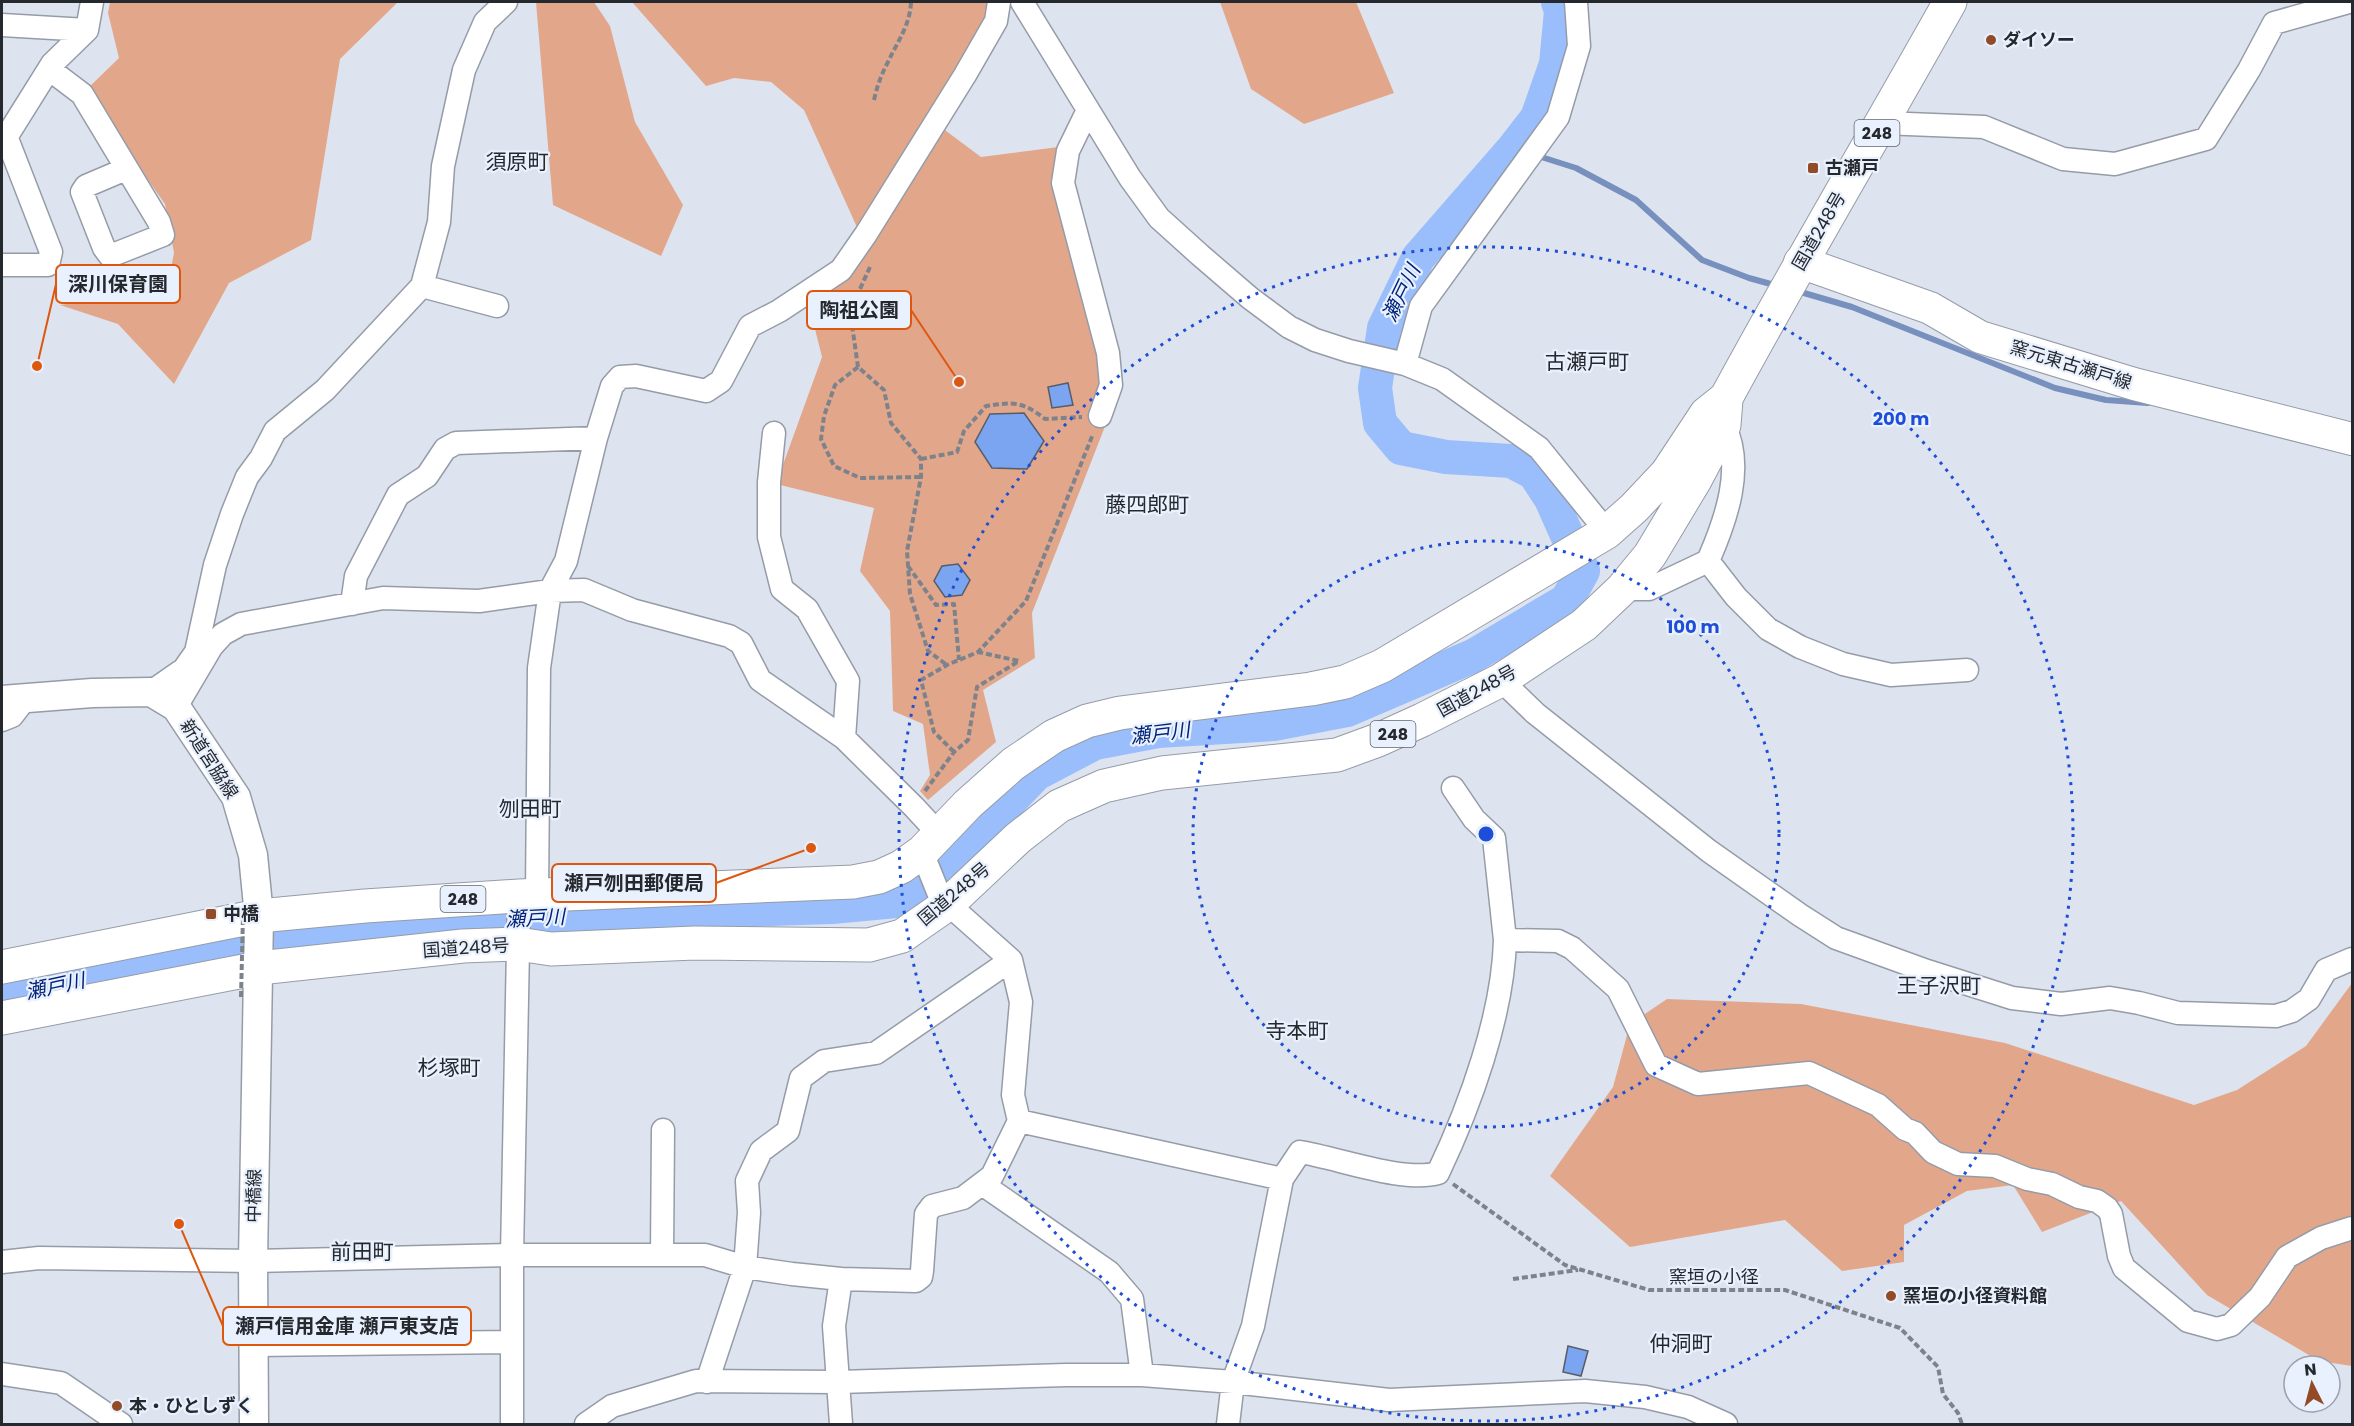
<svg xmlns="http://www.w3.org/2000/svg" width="2354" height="1426" viewBox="0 0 2354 1426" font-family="Poppins,'Noto Sans JP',sans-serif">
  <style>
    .green { fill: #e2a78b }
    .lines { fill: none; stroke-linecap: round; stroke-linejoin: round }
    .stream { stroke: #7790bd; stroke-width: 6 }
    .river { stroke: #9abdfb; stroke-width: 34 }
    .building { fill: #7ba5f1; stroke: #575d67; stroke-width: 1.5 }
    .minor-casing { stroke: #959ca8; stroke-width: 25 }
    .tertiary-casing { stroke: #959ca8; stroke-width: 31 }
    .secondary-casing { stroke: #959ca8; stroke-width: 34 }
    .trunk-casing { stroke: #959ca8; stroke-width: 35 }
    .path { stroke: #7e838b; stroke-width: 4; stroke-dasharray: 6 3; stroke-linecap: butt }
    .minor { stroke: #fff; stroke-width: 22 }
    .tertiary { stroke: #fff; stroke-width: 28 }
    .secondary { stroke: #fff; stroke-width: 32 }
    .trunk { stroke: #fff; stroke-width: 33 }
    .path-bridge { stroke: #7e838b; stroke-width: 4; stroke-dasharray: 6 3; stroke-linecap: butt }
    .ring { fill: none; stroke: #1d4ed8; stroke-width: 3; stroke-dasharray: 3 6 }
    .poi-dot { fill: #924b26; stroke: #eaf1fe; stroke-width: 2 }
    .labels { text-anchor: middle; stroke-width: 4.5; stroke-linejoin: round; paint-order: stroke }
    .shield { fill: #eaf1fe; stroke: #60646c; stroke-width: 1.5 }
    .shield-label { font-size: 16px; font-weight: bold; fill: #25282d }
    .poi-label { font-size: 18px; font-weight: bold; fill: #25282d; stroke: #eaf1fe; text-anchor: start }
    .street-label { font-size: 18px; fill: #25282d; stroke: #eaf1fe }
    .water-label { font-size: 20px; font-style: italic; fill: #002379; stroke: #eaf1fe }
    .quarter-label { font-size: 21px; fill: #25282d; stroke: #eaf1fe }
    .centre { fill: #1d4ed8; stroke: #eaf1fe; stroke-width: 3 }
    .ring-label { font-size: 18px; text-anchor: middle; font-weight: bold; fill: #1d4ed8; stroke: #eaf1fe; stroke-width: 4.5; stroke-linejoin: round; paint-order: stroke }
    .leader { fill: none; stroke: #de570e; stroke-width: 2 }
    .callout-dot { fill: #de570e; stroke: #eaf1fe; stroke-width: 2 }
    .callout { fill: #eaf1fe; stroke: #de570e; stroke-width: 2 }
    .callout-label { font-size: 20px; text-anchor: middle; font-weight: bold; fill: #25282d }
  </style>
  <rect width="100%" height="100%" fill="#dde4f0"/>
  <path class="green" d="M 110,2 L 398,2 L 340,59 L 311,240 L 229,283 L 174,384 L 118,324 L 60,305 L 167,288 L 174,253 L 165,204 L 85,91 L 119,58 L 108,13 Z
    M 536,2 L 594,2 L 610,26 L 635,122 L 683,205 L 661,256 L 553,205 Z
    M 632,2 L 995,2 L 930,119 L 981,157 L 1066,146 L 1113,406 L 1032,613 L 1035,658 L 983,690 L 996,742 L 928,800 L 920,791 L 930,775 L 923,724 L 893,711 L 890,611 L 860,571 L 874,508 L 776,484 L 822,357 L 808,301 L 865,245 L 804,110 L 771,82 L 734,78 L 706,86 Z
    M 1220,2 L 1356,2 L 1394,93 L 1304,124 L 1251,89 Z
    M 2352,983 L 2352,1366 L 2319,1361 L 2207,1295 L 2121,1201 L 2042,1232 L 2013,1185 L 1967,1191 L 1904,1225 L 1904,1262 L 1842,1271 L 1785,1220 L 1630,1247 L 1550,1176 L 1613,1087 L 1630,1024 L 1667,999 L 1801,1004 L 2005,1043 L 2194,1105 L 2237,1090 L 2306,1046 Z"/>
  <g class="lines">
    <path class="stream" d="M 1513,149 L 1525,152
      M 1535,155 L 1576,168 L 1636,200 L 1702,260 L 1749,278 L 1778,286
      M 1797,291 L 1852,307 L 2055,388 L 2106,400 L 2148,403"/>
    <path class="river" d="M 2,996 L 306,934 L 549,916 L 832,907 L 896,901 L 973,840 L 1036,774 L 1095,743 L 1158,731 L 1274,724 L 1347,710 L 1473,656 L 1567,600 L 1583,571 L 1551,499 L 1534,473 L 1511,461 L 1446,457 L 1401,448 L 1380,423 L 1375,388 L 1384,328 L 1418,258 L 1513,149 L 1537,118 L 1556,64 L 1561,11 L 1558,2"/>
  </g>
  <path class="building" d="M 1068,383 L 1073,405 L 1052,408 L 1048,387 Z
    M 1024,413 L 1044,441 L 1027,469 L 992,468 L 975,442 L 990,414 Z
    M 958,564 L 970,580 L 962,595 L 945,597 L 934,581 L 942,566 Z
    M 1568,1346 L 1588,1351 L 1581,1376 L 1563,1372 Z"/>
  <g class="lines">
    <defs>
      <path id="minor" d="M 1022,2 L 1130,178 L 1159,218 L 1200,255 L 1250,298 L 1289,327 L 1315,340 L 1349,351 L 1405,364 L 1442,379 L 1539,448 L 1607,532
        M 2,25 L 87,30
        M 49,69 L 82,94 L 159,222 L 163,235 L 110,256 L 104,248 L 82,192 L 86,186 L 126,169
        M 1088,110 L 1068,151 L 1063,183 L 1108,353 L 1111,385 L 1100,416
        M 1882,123 L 1984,127 L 2063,159 L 2115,164 L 2206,139 L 2249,70 L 2274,23 L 2349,2
        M 2,144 L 52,64 L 87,30 L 92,2
        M 2,265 L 48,265 L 51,252 L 6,136
        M 422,286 L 497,306
        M 1405,364 L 1421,306 L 1558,117 L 1579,46 L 1576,2
        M 774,433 L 769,482 L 769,537 L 782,589 L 807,609 L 848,681 L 844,738
        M 1708,561 L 1736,597 L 1768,629 L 1800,647 L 1843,664 L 1891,675 L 1967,670
        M 1622,589 L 1649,589 L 1708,561 C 1726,520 1745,467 1724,425
        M 352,604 L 356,576 L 398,495 L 427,476 L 445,449 L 456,443 L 596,438
        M 1501,680 L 1535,713 L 1709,851 L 1800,915 L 1836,938 L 1927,971 L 2012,998 L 2061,1004 L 2110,998 L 2139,1003 L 2178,1013 L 2276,1016 L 2292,1011 L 2309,999 L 2326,970 L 2352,959
        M 151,692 L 184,669 L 196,652 L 215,565 L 232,514 L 247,477 L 261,458 L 275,431 L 325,390 L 422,286 L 439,222 L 443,166 L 464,70 L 485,22 L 506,2
        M 176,707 L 212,646 L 223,634 L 241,624 L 383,598 L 479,601 L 550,591 L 584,590 L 632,610 L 729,636 L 741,643 L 760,680 L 844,738 L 914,807 L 939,834
        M 2,720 L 12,716 L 25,699
        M 1453,788 L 1474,819 L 1494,838 L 1505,940
        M 537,895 L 539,668 L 550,591 L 566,561 L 596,438 L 612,386 L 620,377 L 636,376 L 706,391 L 721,381 L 750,326 L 779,311 L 841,270 L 866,234 L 965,75 L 996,21 L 999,2
        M 1019,1121 L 1282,1179
        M 982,1184 L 1109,1272 L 1132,1299 L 1142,1375
        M 662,1255 L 663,1130
        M 2,1262 L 39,1258 L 253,1261 L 512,1255 L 705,1255 L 745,1267 L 792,1274 L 841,1279 L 916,1281 L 921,1277 L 922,1271 L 926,1214 L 932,1206 L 963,1198 L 992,1176 L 1019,1121 L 1013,1095 L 1021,1002 L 1011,960 L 948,904 L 938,892 L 922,852
        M 841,1279 L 834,1326 L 841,1424
        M 253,1345 L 512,1342
        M 2,1374 L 61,1383 L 121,1424
        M 707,1382 L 745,1267 L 749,1213 L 747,1181 L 761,1151 L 788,1131 L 801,1078 L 824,1061 L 876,1053 L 1011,960
        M 512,1424 L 512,1255 L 519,896
        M 586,1424 L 612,1406 L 696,1381 L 839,1382 L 1066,1375 L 1142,1375 L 1233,1382 L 1389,1400 L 1585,1391 L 1645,1397 L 1688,1407 L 1726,1424
        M 1228,1424 L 1233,1382 L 1253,1326 L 1282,1179 L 1300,1152 C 1338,1158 1404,1183 1438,1173 C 1470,1106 1503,1015 1505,940 L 1558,941 L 1572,948 L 1618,989 L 1656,1065 L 1698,1084 L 1809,1073 L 1878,1105 L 1905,1129 L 1915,1133 L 1933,1152 L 1958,1164 L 1995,1166 L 2027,1179 L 2052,1184 L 2079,1197 L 2097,1201 L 2107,1208 L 2111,1214 L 2119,1256 L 2124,1268 L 2188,1321 L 2217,1329 L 2231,1325 L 2260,1297 L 2287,1257 L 2321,1238 L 2352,1228"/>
      <path id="tertiary" d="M 2,700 L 92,693 L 151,692 L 176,707 L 236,797 L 253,855 L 259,916 L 253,1261 L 254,1424"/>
      <path id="secondary" d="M 1800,262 L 1930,308 L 1980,337 L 2134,384 L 2352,439"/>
      <path id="trunk" d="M 2,967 L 259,916 L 365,906 L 519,896 L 853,882 L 879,877 L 901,867 L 922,852 L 968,804 L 1013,764 L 1054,736 L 1087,721 L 1120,713 L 1311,689 L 1345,682 L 1382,666 L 1607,532 L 1634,508 L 1667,473 L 1706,414 L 1726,398 C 1798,265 1876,134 1950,2
        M 2,1018 L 259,968 L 463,946 L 518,944 L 551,949 L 695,943 L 869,945 L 902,936 L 948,904 L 1018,838 L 1059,806 L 1104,786 L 1162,773 L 1337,755 L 1378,740 L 1422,720 L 1501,680 L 1584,625 L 1622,589 L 1650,555 L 1695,480 L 1724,425 L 1726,400"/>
    </defs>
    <use href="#minor" class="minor-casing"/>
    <use href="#tertiary" class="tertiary-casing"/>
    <use href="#secondary" class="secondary-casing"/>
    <use href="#trunk" class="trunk-casing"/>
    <path class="path" d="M 874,100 C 877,87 881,75 887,64 C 897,42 910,26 911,2
      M 870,267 L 850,311 L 858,367 L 884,390 L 891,423 L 921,459 L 921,477 L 907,551 L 910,594 L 928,651 L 947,665
      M 858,367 L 835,385 L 824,416 L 821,439 L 834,466 L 860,478 L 921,477
      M 921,459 L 957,452 L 964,431 L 986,406 C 1014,402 1022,401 1045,419 L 1082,417
      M 908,566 L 936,605 L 954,604 L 959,660
      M 954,752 L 934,732 L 921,680 L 947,665 L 978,652 L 1026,601 L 1093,434
      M 925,791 L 954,752 L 968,740 L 977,687 L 1019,661 L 978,652
      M 1453,1184 L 1565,1265 L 1649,1290 L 1785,1290 L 1900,1328 L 1938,1367 L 1943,1394 L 1958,1413 L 1962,1424
      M 1513,1279 L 1578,1270"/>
    <use href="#minor" class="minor"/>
    <use href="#tertiary" class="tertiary"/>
    <use href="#secondary" class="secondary"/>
    <use href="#trunk" class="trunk"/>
    <path class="path-bridge" d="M 241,997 L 243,915"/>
  </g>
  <g class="ring">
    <circle cx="1486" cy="834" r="293"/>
    <circle cx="1486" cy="834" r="587"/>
  </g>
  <g class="poi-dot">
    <circle cx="1991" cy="40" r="6"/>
    <rect x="1807" y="162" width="12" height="12" rx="3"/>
    <rect x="205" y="908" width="12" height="12" rx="3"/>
    <circle cx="1891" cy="1296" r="6"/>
    <circle cx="117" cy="1406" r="6"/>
  </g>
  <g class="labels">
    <g class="shield">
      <rect x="1854.5" y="120" width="45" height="26" rx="4.5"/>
      <rect x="1370.5" y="721" width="45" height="26" rx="4.5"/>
      <rect x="440.5" y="886" width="45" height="26" rx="4.5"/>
    </g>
    <g class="shield-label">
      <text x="1877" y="139">248</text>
      <text x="1393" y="740">248</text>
      <text x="463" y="905">248</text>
    </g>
    <g class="poi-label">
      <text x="2003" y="46">ダイソー</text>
      <text x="1825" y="174">古瀬戸</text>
      <text x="223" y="920">中橋</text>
      <text x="1903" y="1302">窯垣の小径資料館</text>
      <text x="129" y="1412">本・ひとしずく</text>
    </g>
    <g class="street-label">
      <text transform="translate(1819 231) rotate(-60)" y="6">国道248号</text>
      <text transform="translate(2071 365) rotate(17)" y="6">窯元東古瀬戸線</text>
      <text transform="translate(1477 691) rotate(-29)" y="6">国道248号</text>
      <text transform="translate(209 759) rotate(57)" y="6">新道宮脇線</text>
      <text transform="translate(954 894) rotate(-40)" y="6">国道248号</text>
      <text transform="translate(466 948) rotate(-4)" y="6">国道248号</text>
      <text transform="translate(254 1196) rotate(-89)" y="6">中橋線</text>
      <text x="1714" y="1283">窯垣の小径</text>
    </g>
    <g class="water-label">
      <text transform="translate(1401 293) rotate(-64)" y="7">瀬戸川</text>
      <text transform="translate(1160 733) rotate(-7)" y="7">瀬戸川</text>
      <text transform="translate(535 918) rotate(-3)" y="7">瀬戸川</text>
      <text transform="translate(55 986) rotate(-12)" y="7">瀬戸川</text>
    </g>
    <g class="quarter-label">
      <text x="517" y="169">須原町</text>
      <text x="1587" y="369">古瀬戸町</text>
      <text x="1147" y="512">藤四郎町</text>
      <text x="530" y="816">刎田町</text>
      <text x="1939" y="993">王子沢町</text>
      <text x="1297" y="1038">寺本町</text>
      <text x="449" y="1075">杉塚町</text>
      <text x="362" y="1259">前田町</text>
      <text x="1681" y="1351">仲洞町</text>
    </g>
  </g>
  <circle cx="1486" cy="834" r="9" class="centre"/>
  <g class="ring-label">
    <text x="1901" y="425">200 m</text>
    <text x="1693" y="633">100 m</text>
  </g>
  <path class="leader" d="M37 366L56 284M959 382L911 310M811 848L716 883M179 1224L223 1326"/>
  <g class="callout-dot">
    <circle cx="37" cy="366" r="6"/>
    <circle cx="959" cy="382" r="6"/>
    <circle cx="811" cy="848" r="6"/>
    <circle cx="179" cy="1224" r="6"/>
  </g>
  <g class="callout">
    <rect x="56" y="265" width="124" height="38" rx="6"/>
    <rect x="807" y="291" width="104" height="38" rx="6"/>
    <rect x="552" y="864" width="164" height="38" rx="6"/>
    <rect x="223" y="1307" width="248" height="38" rx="6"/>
  </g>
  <g class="callout-label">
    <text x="118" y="291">深川保育園</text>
    <text x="859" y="317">陶祖公園</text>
    <text x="634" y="890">瀬戸刎田郵便局</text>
    <text x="347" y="1333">瀬戸信用金庫 瀬戸東支店</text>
  </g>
  <rect width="2354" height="1426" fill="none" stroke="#25282d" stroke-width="6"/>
  <g transform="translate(2312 1384) rotate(354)"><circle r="28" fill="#eaf1fe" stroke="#9ba1aa" stroke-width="1.5"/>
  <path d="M0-4.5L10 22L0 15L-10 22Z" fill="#924b26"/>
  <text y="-9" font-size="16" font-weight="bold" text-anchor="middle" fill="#25282d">N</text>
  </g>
</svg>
